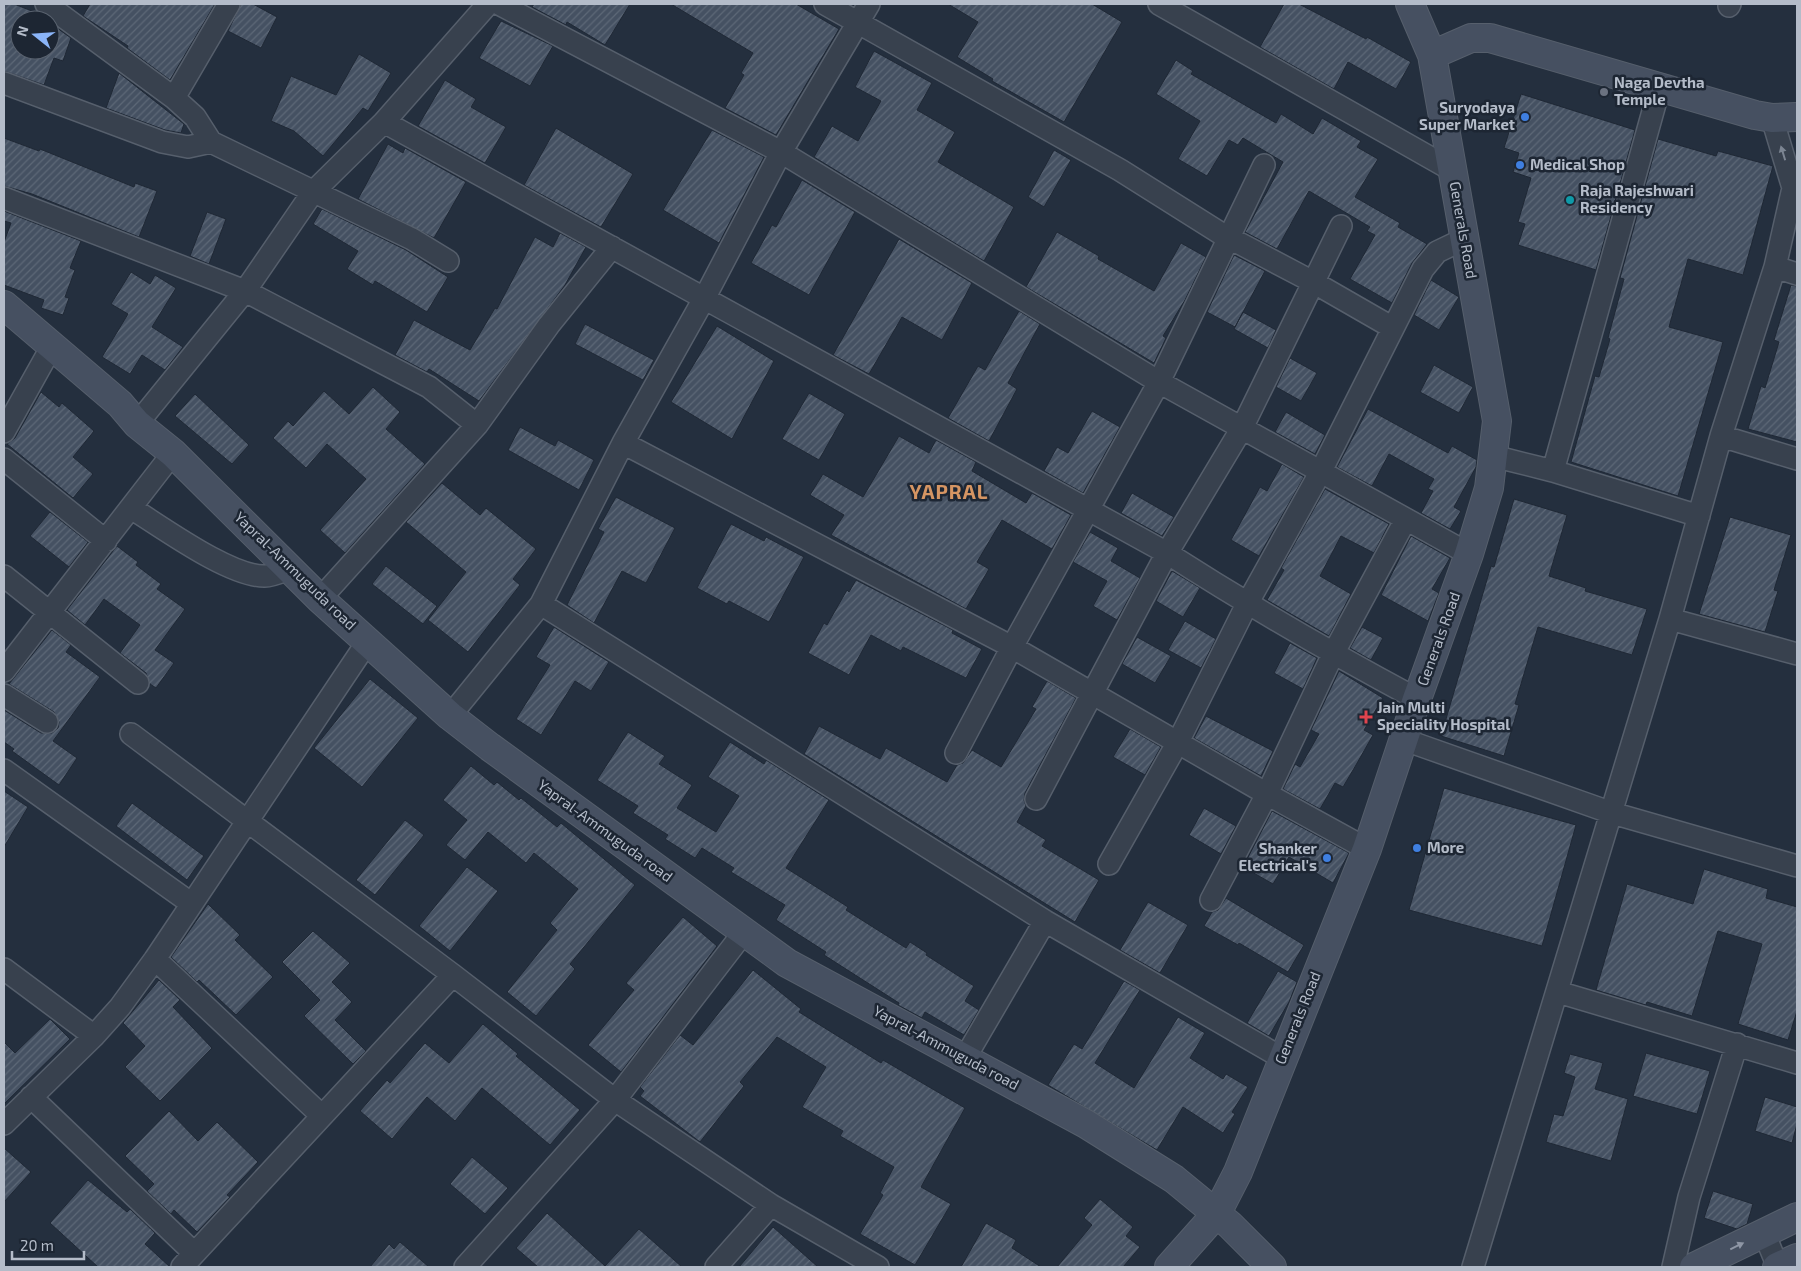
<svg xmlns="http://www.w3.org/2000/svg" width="1801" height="1271" viewBox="0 0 1801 1271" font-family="'Exo 2',sans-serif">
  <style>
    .building { fill: url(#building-hatch); stroke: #1f2835 }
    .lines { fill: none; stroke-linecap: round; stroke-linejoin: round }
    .street-casing { stroke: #565f6c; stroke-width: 24 }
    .secondary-casing { stroke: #565f6c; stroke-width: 30 }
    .street { stroke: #38414e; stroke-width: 21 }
    .secondary { stroke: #465061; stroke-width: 28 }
    .oneway { fill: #7c8592 }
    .oneway2 { fill: #8e96a5 }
    .worship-dot { fill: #6b7280; stroke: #1d2633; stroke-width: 2 }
    .shop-dot { fill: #3f7fe0; stroke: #1d2633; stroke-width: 2 }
    .culture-dot { fill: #0f9aa8; stroke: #1d2633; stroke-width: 2 }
    .health-dot { fill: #e0444e; stroke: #1d2633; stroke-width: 2 }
    .labels { text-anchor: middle; stroke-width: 5; stroke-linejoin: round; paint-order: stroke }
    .poi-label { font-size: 15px; font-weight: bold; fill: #b4bcc9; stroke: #1d2633; text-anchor: start }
    .street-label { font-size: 15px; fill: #b4bcc9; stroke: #1d2633 }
    .district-label { font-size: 20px; font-weight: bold; letter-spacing: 1px; fill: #d59563; stroke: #1d2633 }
  </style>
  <defs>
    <pattern id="building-hatch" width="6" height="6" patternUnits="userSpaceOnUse" patternTransform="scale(1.25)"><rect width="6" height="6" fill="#455162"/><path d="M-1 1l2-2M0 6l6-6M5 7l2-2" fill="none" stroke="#5d6877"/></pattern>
  </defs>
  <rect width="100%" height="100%" fill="#242f3e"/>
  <path class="building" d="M 4,4 L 14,4 L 32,11 L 45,20 L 20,20 L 20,50 L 50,50 L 50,23 L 71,38 L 63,61 L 54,58 L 44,85 L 4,71 Z
    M 90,4 L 215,4 L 170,80 L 127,48 L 128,46 L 83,16 Z
    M 241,4 L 253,4 L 277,17 L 261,48 L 228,31 Z
    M 534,4 L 630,4 L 605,45 L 567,22 L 566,25 L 532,7 Z
    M 671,4 L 796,4 L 839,29 L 776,135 L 725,108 L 744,75 L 741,73 L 753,53 Z
    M 948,4 L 1092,4 L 1122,22 L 1064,122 L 992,81 L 993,79 L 957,57 L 978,22 Z
    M 1284,4 L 1299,4 L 1366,39 L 1367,37 L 1411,62 L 1396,89 L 1348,62 L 1334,89 L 1260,47 Z
    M 501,21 L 553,46 L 530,86 L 479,58 Z
    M 874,51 L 932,83 L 917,110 L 955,132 L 938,162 L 1014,207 L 984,261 L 814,157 L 832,126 L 858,141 L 881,101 L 855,87 Z
    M 359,54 L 391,73 L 368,111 L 363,108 L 323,156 L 294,131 L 271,121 L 291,76 L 336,95 Z
    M 1176,60 L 1193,71 L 1191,74 L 1276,123 L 1281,114 L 1313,134 L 1322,118 L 1361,141 L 1357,147 L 1378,159 L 1355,197 L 1400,223 L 1398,227 L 1427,244 L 1412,263 L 1392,303 L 1350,279 L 1375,235 L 1367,231 L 1370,227 L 1309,191 L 1277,249 L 1245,232 L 1283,162 L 1243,138 L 1238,145 L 1229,140 L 1207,176 L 1178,159 L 1200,121 L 1156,94 Z
    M 119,73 L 184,124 L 181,133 L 165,130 L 106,108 Z
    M 445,80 L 476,99 L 471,107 L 506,127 L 485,163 L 418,126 Z
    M 1521,94 L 1635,130 L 1596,270 L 1518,245 L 1525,224 L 1518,222 L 1531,178 L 1513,172 L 1519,153 L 1504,148 Z
    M 556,128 L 633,174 L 601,227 L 524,185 Z
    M 712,130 L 764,157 L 719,243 L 663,210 Z
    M 4,138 L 39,151 L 40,149 L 134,187 L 135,183 L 157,191 L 139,237 L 32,194 L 4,186 Z
    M 1658,139 L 1716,156 L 1718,151 L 1773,166 L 1743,275 L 1688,259 L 1669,327 L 1723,342 L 1678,496 L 1571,462 L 1595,376 L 1599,377 L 1610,339 L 1608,338 L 1624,279 L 1620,278 Z
    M 388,144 L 403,153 L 405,148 L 466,182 L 434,238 L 358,199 Z
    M 1054,150 L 1071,160 L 1044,207 L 1028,197 Z
    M 802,180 L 855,212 L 809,295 L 751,263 L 772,225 L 776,227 Z
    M 322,209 L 406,250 L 448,277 L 427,312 L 375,281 L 373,285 L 347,269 L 358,251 L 313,224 Z
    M 4,211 L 81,241 L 70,268 L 75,270 L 65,297 L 69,298 L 63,315 L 41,308 L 44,300 L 4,285 L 4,242 L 11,223 L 4,221 Z
    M 207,212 L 226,219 L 209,264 L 190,256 Z
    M 1057,232 L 1099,256 L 1098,259 L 1154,291 L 1181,243 L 1206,257 L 1185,300 L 1163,336 L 1166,338 L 1154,363 L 1026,287 Z
    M 560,233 L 586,247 L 565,285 L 479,401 L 429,369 L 427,372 L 395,355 L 414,320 L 470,350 L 495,308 L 497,309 L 535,237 L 553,247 Z
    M 899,239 L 972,283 L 942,340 L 902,317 L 869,374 L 833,355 Z
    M 1234,255 L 1265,271 L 1235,327 L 1207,312 Z
    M 131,272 L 150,284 L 155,275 L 176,288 L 152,327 L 183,347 L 165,370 L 142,355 L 130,374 L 102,357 L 128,314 L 111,304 Z
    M 1431,280 L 1459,297 L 1439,330 L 1414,315 Z
    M 1791,285 L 1797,286 L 1797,442 L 1748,429 L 1761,386 L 1765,388 L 1779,342 L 1774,340 Z
    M 1019,311 L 1040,324 L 1008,383 L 1017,389 L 989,441 L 948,418 L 978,366 L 985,370 Z
    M 1243,312 L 1276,330 L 1268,348 L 1234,329 Z
    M 585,324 L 654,360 L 643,380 L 575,344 Z
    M 717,326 L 774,361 L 732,439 L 671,402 Z
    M 1290,358 L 1317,373 L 1301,401 L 1276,387 Z
    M 1434,365 L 1473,387 L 1459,413 L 1420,392 Z
    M 373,387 L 400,412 L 386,429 L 425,464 L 345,553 L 320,530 L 366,479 L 327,444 L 306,468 L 273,438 L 288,421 L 293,426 L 324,391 L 349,414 Z
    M 41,392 L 59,407 L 62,403 L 94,431 L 73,457 L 93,474 L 73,498 L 7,444 L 15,438 Z
    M 809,393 L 845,414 L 819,460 L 782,439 Z
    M 195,394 L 249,445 L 232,464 L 175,416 Z
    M 1368,409 L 1448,453 L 1452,446 L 1477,460 L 1476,467 L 1454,507 L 1461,511 L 1450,529 L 1421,513 L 1433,491 L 1428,489 L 1434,479 L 1389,454 L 1372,486 L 1337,467 Z
    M 1092,411 L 1120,427 L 1083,493 L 1044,471 L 1057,447 L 1068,453 Z
    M 1286,412 L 1325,435 L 1315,454 L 1275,432 Z
    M 520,427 L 555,446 L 558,440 L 594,460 L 579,490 L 508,450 Z
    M 899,436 L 929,453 L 936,440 L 976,462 L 972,471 L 1026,503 L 1032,493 L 1071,515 L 1052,549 L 1002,520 L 977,562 L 989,569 L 966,609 L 831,535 L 844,515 L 810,495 L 823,474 L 863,497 Z
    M 1282,464 L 1304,477 L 1259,556 L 1231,540 L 1260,487 L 1267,491 Z
    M 442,483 L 480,515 L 486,508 L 536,549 L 513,579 L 520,585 L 468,652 L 428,620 L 466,572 L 406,522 Z
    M 1325,489 L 1389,524 L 1374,553 L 1341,536 L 1320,576 L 1351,594 L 1329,636 L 1267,600 L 1284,570 L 1281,568 Z
    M 1132,493 L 1174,517 L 1162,536 L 1121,513 Z
    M 616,497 L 675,528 L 646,583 L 622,571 L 594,623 L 567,605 L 604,532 L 598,529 Z
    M 1514,499 L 1567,515 L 1549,576 L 1586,588 L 1585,591 L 1647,609 L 1632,655 L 1538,627 L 1515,704 L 1519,705 L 1504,756 L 1441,736 L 1491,566 L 1494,567 Z
    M 50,512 L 88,542 L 69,567 L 30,536 Z
    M 1730,517 L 1791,535 L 1774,590 L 1778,591 L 1765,632 L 1699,614 Z
    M 731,524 L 764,541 L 766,537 L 804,557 L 769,622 L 729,601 L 727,604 L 697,588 Z
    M 1090,532 L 1118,548 L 1111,561 L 1140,578 L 1117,620 L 1093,606 L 1107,581 L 1073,562 Z
    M 1411,536 L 1450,558 L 1432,589 L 1439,593 L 1428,621 L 1381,595 Z
    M 117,546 L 138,562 L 136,565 L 161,584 L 157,589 L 185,609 L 155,650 L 174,663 L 156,688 L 150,684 L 146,673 L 120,653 L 140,625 L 104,599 L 85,625 L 67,610 Z
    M 386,566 L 437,606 L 423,624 L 372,584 Z
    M 1172,571 L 1200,588 L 1183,617 L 1156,601 Z
    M 856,580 L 953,630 L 952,633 L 982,649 L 966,678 L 903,647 L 901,651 L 871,635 L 849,675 L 808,653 L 824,623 L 827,625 L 847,590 L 849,592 Z
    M 1185,621 L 1216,639 L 1201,668 L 1168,650 Z
    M 554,627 L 609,662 L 591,691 L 575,681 L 541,735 L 516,719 L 550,665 L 536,657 Z
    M 1362,627 L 1383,638 L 1371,660 L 1350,648 Z
    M 52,630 L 71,645 L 66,652 L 100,677 L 53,741 L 77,758 L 59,785 L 12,751 L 14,749 L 4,742 L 4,710 L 41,733 L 52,733 L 58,728 L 59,722 L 54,712 L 9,684 Z
    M 1137,637 L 1171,656 L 1155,683 L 1122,664 Z
    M 1290,643 L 1317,658 L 1303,689 L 1274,673 Z
    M 1339,671 L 1383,698 L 1364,730 L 1373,735 L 1356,765 L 1343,787 L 1335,783 L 1320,809 L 1283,789 L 1295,764 L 1300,767 L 1319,734 L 1311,730 Z
    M 370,679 L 418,718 L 362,787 L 314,748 Z
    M 1047,681 L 1076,698 L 1025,793 L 1024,800 L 1026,806 L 1017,822 L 1046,840 L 1042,846 L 1099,880 L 1075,922 L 804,754 L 819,726 L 880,759 L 886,748 L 947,782 L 957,765 L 963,763 L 972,750 L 1001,767 L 1036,709 L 1032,707 Z
    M 1206,716 L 1273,751 L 1261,776 L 1194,738 Z
    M 1130,729 L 1161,747 L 1145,775 L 1113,757 Z
    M 628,732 L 665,756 L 659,764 L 692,785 L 677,808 L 716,832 L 739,796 L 708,777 L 730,742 L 764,764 L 766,760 L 829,800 L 786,868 L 848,907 L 846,910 L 906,948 L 910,942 L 927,953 L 926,955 L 974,986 L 965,1001 L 979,1010 L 964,1035 L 925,1012 L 922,1018 L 898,1005 L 899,1003 L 824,955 L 826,952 L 776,920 L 785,905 L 731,872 L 734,868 L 702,848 L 695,858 L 665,839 L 668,835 L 633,813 L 638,806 L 597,780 Z
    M 471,766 L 494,785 L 497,782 L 519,800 L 521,798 L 557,827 L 561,823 L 635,885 L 570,964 L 575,969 L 536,1016 L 507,992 L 557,930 L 550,923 L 578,889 L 534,853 L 526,863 L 488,832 L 465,860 L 446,845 L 467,820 L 443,800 Z
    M 1444,788 L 1576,825 L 1542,946 L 1409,910 Z
    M 4,791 L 28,807 L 4,847 Z
    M 132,803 L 204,856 L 187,880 L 116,826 Z
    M 1204,808 L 1236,826 L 1221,854 L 1189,835 Z
    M 1272,811 L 1349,853 L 1333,883 L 1289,857 L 1273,884 L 1243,867 Z
    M 405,820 L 424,835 L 375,895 L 356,880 Z
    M 467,867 L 498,891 L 450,951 L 419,926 Z
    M 1704,869 L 1768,889 L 1766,898 L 1797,907 L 1797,1011 L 1788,1040 L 1738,1024 L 1762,944 L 1718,931 L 1692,1016 L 1647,1002 L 1646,1005 L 1596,990 L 1627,884 L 1693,904 Z
    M 1226,898 L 1304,945 L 1288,972 L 1239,943 L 1238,945 L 1204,926 L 1212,912 L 1218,910 Z
    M 1148,902 L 1188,925 L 1160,973 L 1120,950 Z
    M 208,904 L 240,935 L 235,940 L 273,977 L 236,1015 L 199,980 L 197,982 L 171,957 Z
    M 683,917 L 717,946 L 621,1072 L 588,1045 L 634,990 L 626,983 Z
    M 313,931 L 350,963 L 332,982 L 352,1002 L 335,1020 L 366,1051 L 353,1064 L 304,1016 L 320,1000 L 282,962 Z
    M 753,970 L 801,1009 L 799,1012 L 881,1063 L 883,1060 L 965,1108 L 921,1187 L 951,1204 L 915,1265 L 860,1234 L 883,1195 L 880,1193 L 894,1167 L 840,1136 L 843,1131 L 802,1107 L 826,1067 L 777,1037 L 740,1082 L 744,1086 L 700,1142 L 640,1096 L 644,1091 L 640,1087 L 680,1035 L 693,1045 Z
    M 1278,971 L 1297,982 L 1289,1002 L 1269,1036 L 1247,1023 Z
    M 159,980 L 180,1000 L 173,1007 L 212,1048 L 160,1101 L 125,1067 L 145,1046 L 123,1023 Z
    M 1124,981 L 1140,990 L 1095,1063 L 1134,1088 L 1178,1017 L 1205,1033 L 1190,1058 L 1223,1079 L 1226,1074 L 1248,1087 L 1232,1112 L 1235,1114 L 1223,1133 L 1183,1107 L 1157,1150 L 1048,1085 L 1074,1044 L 1082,1049 Z
    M 50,1019 L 70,1039 L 4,1104 L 4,1042 L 15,1053 Z
    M 483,1024 L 518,1054 L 516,1056 L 580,1110 L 550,1145 L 482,1088 L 455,1121 L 427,1097 L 392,1139 L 360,1111 L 387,1080 L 390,1083 L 425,1043 L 449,1063 Z
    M 1646,1053 L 1710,1071 L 1697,1114 L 1633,1096 Z
    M 1570,1054 L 1603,1063 L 1595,1089 L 1628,1099 L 1611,1161 L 1546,1142 L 1554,1114 L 1563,1116 L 1575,1077 L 1564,1073 Z
    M 1765,1097 L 1797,1107 L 1797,1124 L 1792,1143 L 1755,1131 Z
    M 169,1111 L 198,1141 L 217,1122 L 258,1162 L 227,1195 L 230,1197 L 197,1232 L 174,1210 L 171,1214 L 147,1191 L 154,1184 L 125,1156 Z
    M 4,1148 L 31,1172 L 4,1202 Z
    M 472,1157 L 508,1188 L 485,1214 L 450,1184 Z
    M 88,1180 L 127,1212 L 130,1209 L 155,1233 L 145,1244 L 170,1267 L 98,1267 L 50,1223 Z
    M 1713,1191 L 1753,1204 L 1747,1224 L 1737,1229 L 1704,1218 Z
    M 1100,1199 L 1133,1227 L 1126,1236 L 1140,1247 L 1123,1267 L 1057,1267 L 1092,1225 L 1084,1218 Z
    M 547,1213 L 605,1266 L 639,1229 L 682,1267 L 538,1267 L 516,1248 Z
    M 986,1223 L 1016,1240 L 1012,1248 L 1041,1267 L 961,1267 Z
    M 773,1227 L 818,1267 L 739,1267 Z
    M 400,1242 L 429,1267 L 370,1267 L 389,1244 L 394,1249 Z"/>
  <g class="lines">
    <defs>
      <path id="street" d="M 46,4 L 174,98 L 195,117 L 211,142
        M 499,4 L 781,152 L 1159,382 L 1469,554
        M 825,4 L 1120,170 L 1220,233 L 1313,282 L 1393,328
        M 1159,4 L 1452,170
        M 1729,6 L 1730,4
        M 4,83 L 162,142 L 188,147 L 211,142 L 412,239 L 448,261
        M 174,98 L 229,4
        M 1772,118 L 1793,188
        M 384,122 L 1167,553 C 1248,605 1331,653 1417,699
        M 4,198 L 245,291 L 429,387 L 477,425
        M 1775,267 L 1797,274
        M 137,424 L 245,291 L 313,192 L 384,122 L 488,4
        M 4,432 L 52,346
        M 1721,436 L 1797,459
        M 623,443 L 1012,647 L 1267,794 L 1367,849
        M 1493,456 L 1553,471 L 1699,516
        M 4,459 L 106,541
        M 1553,471 L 1660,86
        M 131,508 C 162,527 230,577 265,576 C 273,576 283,571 291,568
        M 4,576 L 138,683
        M 320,599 L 477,425 L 549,325 L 612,247
        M 541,604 L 1045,921 L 1282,1058
        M 1670,619 L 1797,654
        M 4,671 L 173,453
        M 4,695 L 47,722
        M 450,716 L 541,604 L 623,443 L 705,297 L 781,152 L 869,4
        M 131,734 L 453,975 L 615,1100 L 771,1205 L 878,1267
        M 1405,740 L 1612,813 L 1797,866
        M 956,753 L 1012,647 L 1159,382 L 1264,165
        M 4,770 L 192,904
        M 1036,799 L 1167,553 L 1242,428 L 1341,226
        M 1109,864 L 1178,742 L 1247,604 L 1321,471 L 1423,269 L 1437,252 L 1464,239
        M 1211,900 L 1267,794 L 1333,654 L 1406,519
        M 155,959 L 322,1116
        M 4,969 L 94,1036
        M 1558,992 L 1797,1063
        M 965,1058 L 1045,921
        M 31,1097 L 194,1253
        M 4,1124 L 94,1036 L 120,1007 L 155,959 L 368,641
        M 1764,1233 L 1778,1267
        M 182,1267 L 453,975
        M 465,1267 L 615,1100 L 744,932
        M 716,1267 L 771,1205
        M 1473,1267 L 1670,619 L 1721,436 L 1775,267 L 1793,188 L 1797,179
        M 1673,1267 L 1689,1197 L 1737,1044"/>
      <path id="secondary" d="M 1432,55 L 1471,38 L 1490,38 L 1755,115 L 1772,118 L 1797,117
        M 4,305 L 120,404 L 137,424 L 173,453 L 320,599 L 450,716 L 490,747 L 787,963 L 1086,1124 L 1174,1179 L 1230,1225 L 1272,1267
        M 1169,1267 L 1217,1213 L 1238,1172 L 1367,849 L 1417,699 L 1469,554 L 1489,488 L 1497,421 L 1432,55 L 1410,4
        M 1694,1267 L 1797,1217
        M 1777,1267 L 1797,1258"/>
    </defs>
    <use href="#street" class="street-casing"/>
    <use href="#secondary" class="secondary-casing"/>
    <use href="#street" class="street"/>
    <use href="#secondary" class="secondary"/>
  </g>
  <defs><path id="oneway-solid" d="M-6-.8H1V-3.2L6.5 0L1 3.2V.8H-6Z" transform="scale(1.25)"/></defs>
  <use class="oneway" href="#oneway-solid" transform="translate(1783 153) rotate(-107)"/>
  <use class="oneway2" href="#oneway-solid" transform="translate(1737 1246) rotate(-26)"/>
  <circle class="worship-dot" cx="1604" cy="92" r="5"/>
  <g class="shop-dot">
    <circle cx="1525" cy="117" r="5"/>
    <circle cx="1520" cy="165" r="5"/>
    <circle cx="1417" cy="848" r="5"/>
    <circle cx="1327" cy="858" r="5"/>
  </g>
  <circle class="culture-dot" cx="1570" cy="200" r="5"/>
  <path class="health-dot" d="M1363.5 709.5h5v5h5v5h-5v5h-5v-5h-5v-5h5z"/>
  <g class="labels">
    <g class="poi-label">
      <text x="1614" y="88">Naga Devtha<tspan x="1614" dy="17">Temple</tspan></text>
      <text x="1515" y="113" text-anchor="end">Suryodaya<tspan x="1515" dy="17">Super Market</tspan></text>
      <text x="1530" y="170">Medical Shop</text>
      <text x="1580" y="196">Raja Rajeshwari<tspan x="1580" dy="17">Residency</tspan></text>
      <text x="1377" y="713">Jain Multi<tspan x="1377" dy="17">Speciality Hospital</tspan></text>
      <text x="1427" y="853">More</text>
      <text x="1317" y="854" text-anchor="end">Shanker<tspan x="1317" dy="17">Electrical's</tspan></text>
    </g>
    <g class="street-label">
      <text transform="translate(1463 230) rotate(80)" y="5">Generals Road</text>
      <text transform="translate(295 571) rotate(44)" y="5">Yapral-Ammuguda road</text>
      <text transform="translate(1439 639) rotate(-70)" y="5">Generals Road</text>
      <text transform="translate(605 831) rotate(36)" y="5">Yapral-Ammuguda road</text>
      <text transform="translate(1298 1018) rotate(-68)" y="5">Generals Road</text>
      <text transform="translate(946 1048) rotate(28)" y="5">Yapral-Ammuguda road</text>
    </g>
    <g class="district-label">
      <text x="949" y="499">YAPRAL</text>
    </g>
  </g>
  <rect width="1801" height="1271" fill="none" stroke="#b4bcc9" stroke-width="10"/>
  <g transform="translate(35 35) rotate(287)"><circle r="24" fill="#1d2633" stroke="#59626f"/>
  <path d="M0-4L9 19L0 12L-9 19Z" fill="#8ab4f8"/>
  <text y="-8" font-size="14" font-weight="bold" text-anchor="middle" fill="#b4bcc9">N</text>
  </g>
  <path d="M12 1251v8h72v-8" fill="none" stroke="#b4bcc9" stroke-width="2.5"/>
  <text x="20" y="1251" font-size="15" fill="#b4bcc9" stroke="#1d2633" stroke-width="4" paint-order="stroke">20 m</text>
</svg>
